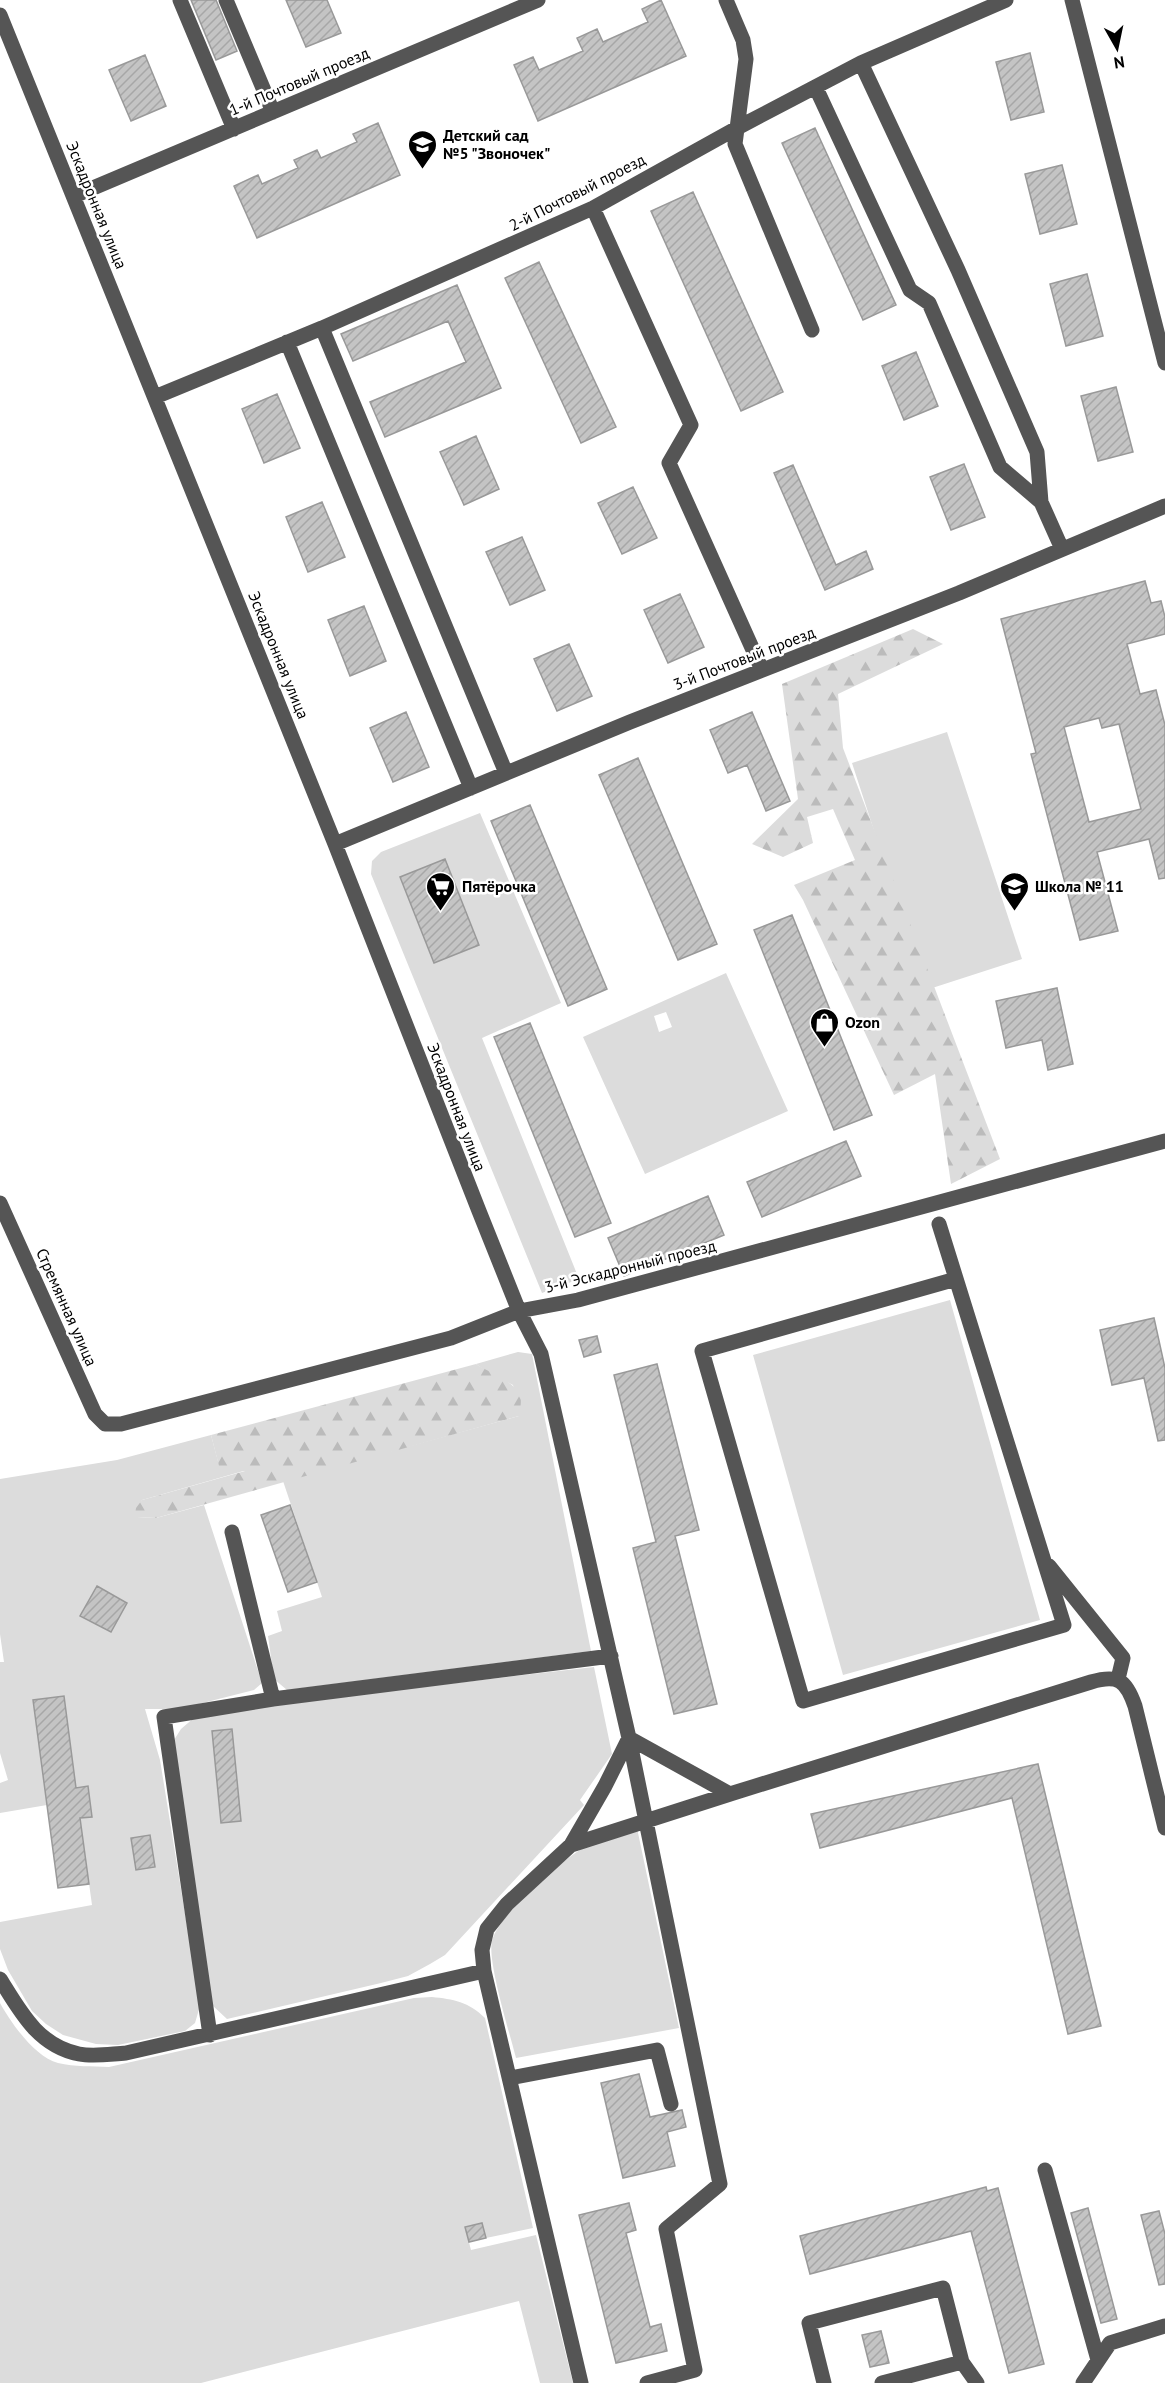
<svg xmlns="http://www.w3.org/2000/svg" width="1165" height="2383" viewBox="0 0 1165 2383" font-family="'PT Sans',sans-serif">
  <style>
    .green { fill: #dcdcdc; fill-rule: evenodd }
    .forest { fill: url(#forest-firs) }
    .building { fill: url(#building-hatch); stroke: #999; stroke-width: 1.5; fill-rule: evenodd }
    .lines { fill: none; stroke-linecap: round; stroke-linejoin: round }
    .minor { stroke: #555; stroke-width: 15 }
    .labels { text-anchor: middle; stroke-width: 5; stroke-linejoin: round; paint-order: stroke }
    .street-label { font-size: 16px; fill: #000; stroke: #fff }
    .poi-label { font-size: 16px; font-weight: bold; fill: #000; stroke: #fff; text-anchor: start }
  </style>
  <defs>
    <pattern id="forest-firs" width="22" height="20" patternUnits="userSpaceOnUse" patternTransform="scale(1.5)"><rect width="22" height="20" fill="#dcdcdc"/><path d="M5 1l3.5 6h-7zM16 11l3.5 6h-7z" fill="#bbb"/></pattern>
    <pattern id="building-hatch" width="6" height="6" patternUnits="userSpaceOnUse" patternTransform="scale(1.5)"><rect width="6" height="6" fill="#c4c4c4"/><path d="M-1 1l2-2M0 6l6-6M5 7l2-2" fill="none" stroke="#a7a7a7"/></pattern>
  </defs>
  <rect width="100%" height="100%" fill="#fff"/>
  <path class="green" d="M 947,732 L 1022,959 L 926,990 L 852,763 Z
    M 480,813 L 561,1003 L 482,1038 L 579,1279 L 542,1293 L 371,874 L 372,861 L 381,852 Z
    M 726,973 L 788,1111 L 645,1174 L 583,1037 ZM 666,1012 L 672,1027 L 659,1032 L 654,1016 Z
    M 950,1300 L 1040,1620 L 843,1675 L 753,1355 Z
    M 518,1352 L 532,1354 L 591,1651 L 287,1690 L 274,1679 L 268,1636 L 282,1631 L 277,1611 L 322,1597 L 283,1481 L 519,1416 L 513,1385 L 489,1373 L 476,1364 Z
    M 211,1435 L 219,1465 L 247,1470 L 142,1500 L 137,1517 L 156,1518 L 204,1505 L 262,1683 L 254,1690 L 179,1709 L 145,1709 L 160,1760 L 200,2006 L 195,2023 L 185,2031 L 118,2045 L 96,2044 L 63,2035 L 46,2024 L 32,2011 L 8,1970 L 0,1949 L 0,1922 L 92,1905 L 80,1818 L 92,1816 L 88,1786 L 76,1788 L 33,1700 L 47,1805 L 0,1813 L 0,1783 L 8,1780 L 0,1753 L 0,1662 L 4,1662 L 0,1634 L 0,1479 L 117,1460 ZM 97,1586 L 127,1603 L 111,1632 L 81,1616 Z
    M 594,1667 L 612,1754 L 580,1800 L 584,1805 L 445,1955 L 430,1964 L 408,1976 L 381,1983 L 227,2019 L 212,2005 L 174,1740 L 181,1729 L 195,1717 L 350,1695 Z
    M 637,1828 L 679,2028 L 516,2058 C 510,2034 487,1961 492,1941 C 497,1916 562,1859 585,1847 C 602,1839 620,1834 637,1828 Z
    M 432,1997 C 453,1999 469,2002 485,2018 L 533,2228 L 486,2238 L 482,2223 L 465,2227 L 471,2250 L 536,2235 L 573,2383 L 540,2383 L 519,2301 L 201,2383 L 0,2383 L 0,2003 C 11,2023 35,2057 58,2063 C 75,2067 92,2066 109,2067 L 414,1998 Z"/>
  <path class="forest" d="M 913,629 L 943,644 L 838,694 L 843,748 L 1000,1159 L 951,1184 L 935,1074 L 894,1095 L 803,900 L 794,885 L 855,860 L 833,809 L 807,817 L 813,843 L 783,857 L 752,844 L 798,799 L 782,684 Z
    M 476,1364 C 489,1373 514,1380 520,1396 C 522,1401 520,1410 519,1416 L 156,1518 L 137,1517 L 135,1515 L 136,1508 L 142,1500 L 245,1471 L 219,1466 L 211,1435 Z"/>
  <path class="building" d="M 191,0 L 216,0 L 237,51 L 216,60 Z
    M 286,0 L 327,0 L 341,33 L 306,47 Z
    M 661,0 L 686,56 L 538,121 L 514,65 L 533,57 L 539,70 L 583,51 L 577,38 L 597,29 L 603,42 L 648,22 L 642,9 Z
    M 1030,53 L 1044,112 L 1011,120 L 996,62 Z
    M 145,55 L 166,106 L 131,121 L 109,70 Z
    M 378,123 L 400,175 L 257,238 L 234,186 L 258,175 L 262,184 L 298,168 L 294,160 L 317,150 L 321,158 L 357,142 L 353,134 Z
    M 815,128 L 896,305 L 863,320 L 782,143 Z
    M 1062,165 L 1077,224 L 1040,234 L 1025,174 Z
    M 693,192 L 783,392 L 741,411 L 651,211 Z
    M 539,262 L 616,427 L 581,443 L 505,278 Z
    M 1087,274 L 1103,336 L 1066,346 L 1050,284 Z
    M 457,285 L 501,388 L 385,437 L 370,402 L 466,362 L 448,321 L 353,361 L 341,334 Z
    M 916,352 L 938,406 L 904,420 L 882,366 Z
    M 1116,387 L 1133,452 L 1098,461 L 1081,396 Z
    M 277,394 L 300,448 L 264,463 L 242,409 Z
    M 476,436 L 499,489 L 464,505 L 440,452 Z
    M 964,464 L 985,517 L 951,530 L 930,477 Z
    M 793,465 L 836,565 L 866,551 L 873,569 L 825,590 L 774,473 Z
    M 633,487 L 657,538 L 622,554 L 598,503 Z
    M 322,502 L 345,557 L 308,572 L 286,517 Z
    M 522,537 L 545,590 L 510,605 L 486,552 Z
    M 1145,581 L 1151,603 L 1161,601 L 1165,617 L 1165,634 L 1127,644 L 1140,694 L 1156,690 L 1165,725 L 1165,878 L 1159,879 L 1149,839 L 1097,852 L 1118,931 L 1080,940 L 1031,754 L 1036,753 L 1001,619 ZM 1099,718 L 1102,728 L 1119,724 L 1141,809 L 1089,822 L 1064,727 Z
    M 680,594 L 704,647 L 668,663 L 644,610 Z
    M 364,606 L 386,661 L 350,676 L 328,620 Z
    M 569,644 L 592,696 L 557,711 L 534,659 Z
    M 406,712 L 429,767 L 393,782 L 370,728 Z
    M 752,712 L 790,801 L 766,811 L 747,765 L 728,773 L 710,730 Z
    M 638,758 L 717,944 L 678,960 L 599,775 Z
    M 530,805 L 607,989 L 568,1006 L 491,821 Z
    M 445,859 L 479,945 L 434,963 L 400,877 Z
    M 792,915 L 872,1115 L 834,1130 L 754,930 Z
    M 1057,988 L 1073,1064 L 1048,1070 L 1042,1040 L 1006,1048 L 996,1001 Z
    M 530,1023 L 611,1223 L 575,1237 L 494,1037 Z
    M 846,1141 L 861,1176 L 762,1217 L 747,1182 Z
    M 708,1196 L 724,1235 L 624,1276 L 608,1238 Z
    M 1154,1318 L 1165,1368 L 1165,1440 L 1158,1441 L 1144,1378 L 1112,1385 L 1100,1330 Z
    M 597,1336 L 601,1352 L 584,1357 L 579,1340 Z
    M 657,1364 L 699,1530 L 675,1536 L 717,1704 L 674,1714 L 633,1548 L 656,1542 L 614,1375 Z
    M 290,1505 L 317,1582 L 288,1592 L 261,1515 Z
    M 97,1586 L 127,1603 L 111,1632 L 80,1616 Z
    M 64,1696 L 76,1788 L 88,1786 L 92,1817 L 80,1818 L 89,1884 L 58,1888 L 33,1700 Z
    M 232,1729 L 241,1821 L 221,1823 L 212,1731 Z
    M 1038,1764 L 1101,2026 L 1068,2034 L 1012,1798 L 820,1848 L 811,1814 Z
    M 150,1835 L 155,1867 L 136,1870 L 131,1838 Z
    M 639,2074 L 650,2117 L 682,2110 L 686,2127 L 667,2132 L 675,2166 L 623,2178 L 601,2083 Z
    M 986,2187 L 987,2191 L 998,2188 L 1044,2364 L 1009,2373 L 971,2231 L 810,2274 L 800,2236 Z
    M 629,2203 L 636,2230 L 626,2233 L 650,2327 L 661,2324 L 667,2351 L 616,2363 L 579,2215 Z
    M 1088,2208 L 1117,2319 L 1101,2323 L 1071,2213 Z
    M 1159,2211 L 1165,2234 L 1165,2284 L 1159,2285 L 1141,2215 Z
    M 482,2223 L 486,2238 L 469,2242 L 465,2227 Z
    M 881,2331 L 889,2363 L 870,2367 L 862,2335 Z"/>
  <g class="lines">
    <path class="minor" d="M 180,0 L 234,129
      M 226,0 L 273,112
      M 726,0 L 743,40 L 746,59 L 735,144 L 812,330
      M 1072,0 L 1165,363
      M 0,15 L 335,844 L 479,1211 L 519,1311 L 541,1354 L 629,1738 L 605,1786 L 571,1845 L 507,1904 L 487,1929 L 482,1950 L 484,1971 L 126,2053 C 110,2054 94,2057 79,2054 C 38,2046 20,2011 0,1979
      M 861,63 L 958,270 L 1037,452 L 1041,502 L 1062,549
      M 816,88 L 910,290 L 929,303 L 1000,467 L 1041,502
      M 74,196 L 538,0
      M 593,208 L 691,425 L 669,463 L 762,670
      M 322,328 L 506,773
      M 287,342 L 471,788
      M 155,397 L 322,328 L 593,208 L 737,128 L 861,63 L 1006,0
      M 335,844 L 630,722 L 959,593 L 1165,506
      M 0,1203 L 95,1414 L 105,1424 L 121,1424 L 451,1338 L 519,1311 L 578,1300 L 1165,1141
      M 939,1224 C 981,1358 1023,1492 1064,1625 L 803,1701 L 702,1351 L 956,1279
      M 232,1532 L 273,1699 L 611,1656
      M 1049,1566 L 1123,1658 L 1118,1679
      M 629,1738 L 720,2184 L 666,2229 L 695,2370 L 647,2383
      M 629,1738 L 730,1794 L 1091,1682 C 1118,1674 1126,1680 1135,1706 L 1165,1828
      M 571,1845 L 730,1794
      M 484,1971 L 581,2383
      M 210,2035 L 164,1717 L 273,1699
      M 510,2078 L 657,2050 L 671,2104
      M 1045,2170 L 1098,2360
      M 824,2383 L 809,2323 L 943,2288 L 962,2362 L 977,2383
      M 882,2383 L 962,2362
      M 1083,2383 L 1110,2343 L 1165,2326"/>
  </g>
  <defs>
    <symbol id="school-pin" viewBox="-11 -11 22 30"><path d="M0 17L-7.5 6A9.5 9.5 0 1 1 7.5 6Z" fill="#000" stroke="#fff"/><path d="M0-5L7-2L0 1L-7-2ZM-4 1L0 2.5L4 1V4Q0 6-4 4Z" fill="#fff"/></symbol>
    <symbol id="supermarket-pin" viewBox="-11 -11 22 30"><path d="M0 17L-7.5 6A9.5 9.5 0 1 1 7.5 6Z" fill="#000" stroke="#fff"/><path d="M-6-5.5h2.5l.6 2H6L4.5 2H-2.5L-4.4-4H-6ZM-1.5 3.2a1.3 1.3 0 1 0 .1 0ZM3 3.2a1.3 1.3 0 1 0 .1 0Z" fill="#fff"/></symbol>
    <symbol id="shop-pin" viewBox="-11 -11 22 30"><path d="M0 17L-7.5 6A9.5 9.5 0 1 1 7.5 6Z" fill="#000" stroke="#fff"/><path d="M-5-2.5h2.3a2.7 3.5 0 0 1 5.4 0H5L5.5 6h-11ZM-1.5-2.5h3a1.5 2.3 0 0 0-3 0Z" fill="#fff"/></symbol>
  </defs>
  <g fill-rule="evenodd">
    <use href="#school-pin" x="406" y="128" width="33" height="45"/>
    <use href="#supermarket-pin" x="424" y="870" width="33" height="45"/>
    <use href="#school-pin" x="998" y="870" width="33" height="45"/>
    <use href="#shop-pin" x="808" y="1006" width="33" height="45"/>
  </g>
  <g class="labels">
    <g class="street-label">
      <text transform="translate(299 81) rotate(-23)" y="6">1-й Почтовый проезд</text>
      <text transform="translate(577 192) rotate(-27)" y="6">2-й Почтовый проезд</text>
      <text transform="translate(97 205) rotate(68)" y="6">Эскадронная улица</text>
      <text transform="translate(279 655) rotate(68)" y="6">Эскадронная улица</text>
      <text transform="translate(744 658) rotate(-21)" y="6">3-й Почтовый проезд</text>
      <text transform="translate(457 1107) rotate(69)" y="6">Эскадронная улица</text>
      <text transform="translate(630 1266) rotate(-14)" y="6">3-й Эскадронный проезд</text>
      <text transform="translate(67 1307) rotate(66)" y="6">Стремянная улица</text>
    </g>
    <g class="poi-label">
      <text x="443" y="141">Детский сад<tspan x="443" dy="18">№5 "Звоночек"</tspan></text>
      <text x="462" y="892">Пятёрочка</text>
      <text x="1035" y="892">Школа № 11</text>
      <text x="845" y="1028">Ozon</text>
    </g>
  </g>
  <g transform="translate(1117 48) rotate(171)" stroke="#ffffff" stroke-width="4.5" paint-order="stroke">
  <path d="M0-4.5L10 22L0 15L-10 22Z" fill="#000000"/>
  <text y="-9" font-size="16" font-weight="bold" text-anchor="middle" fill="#000000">N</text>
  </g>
</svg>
